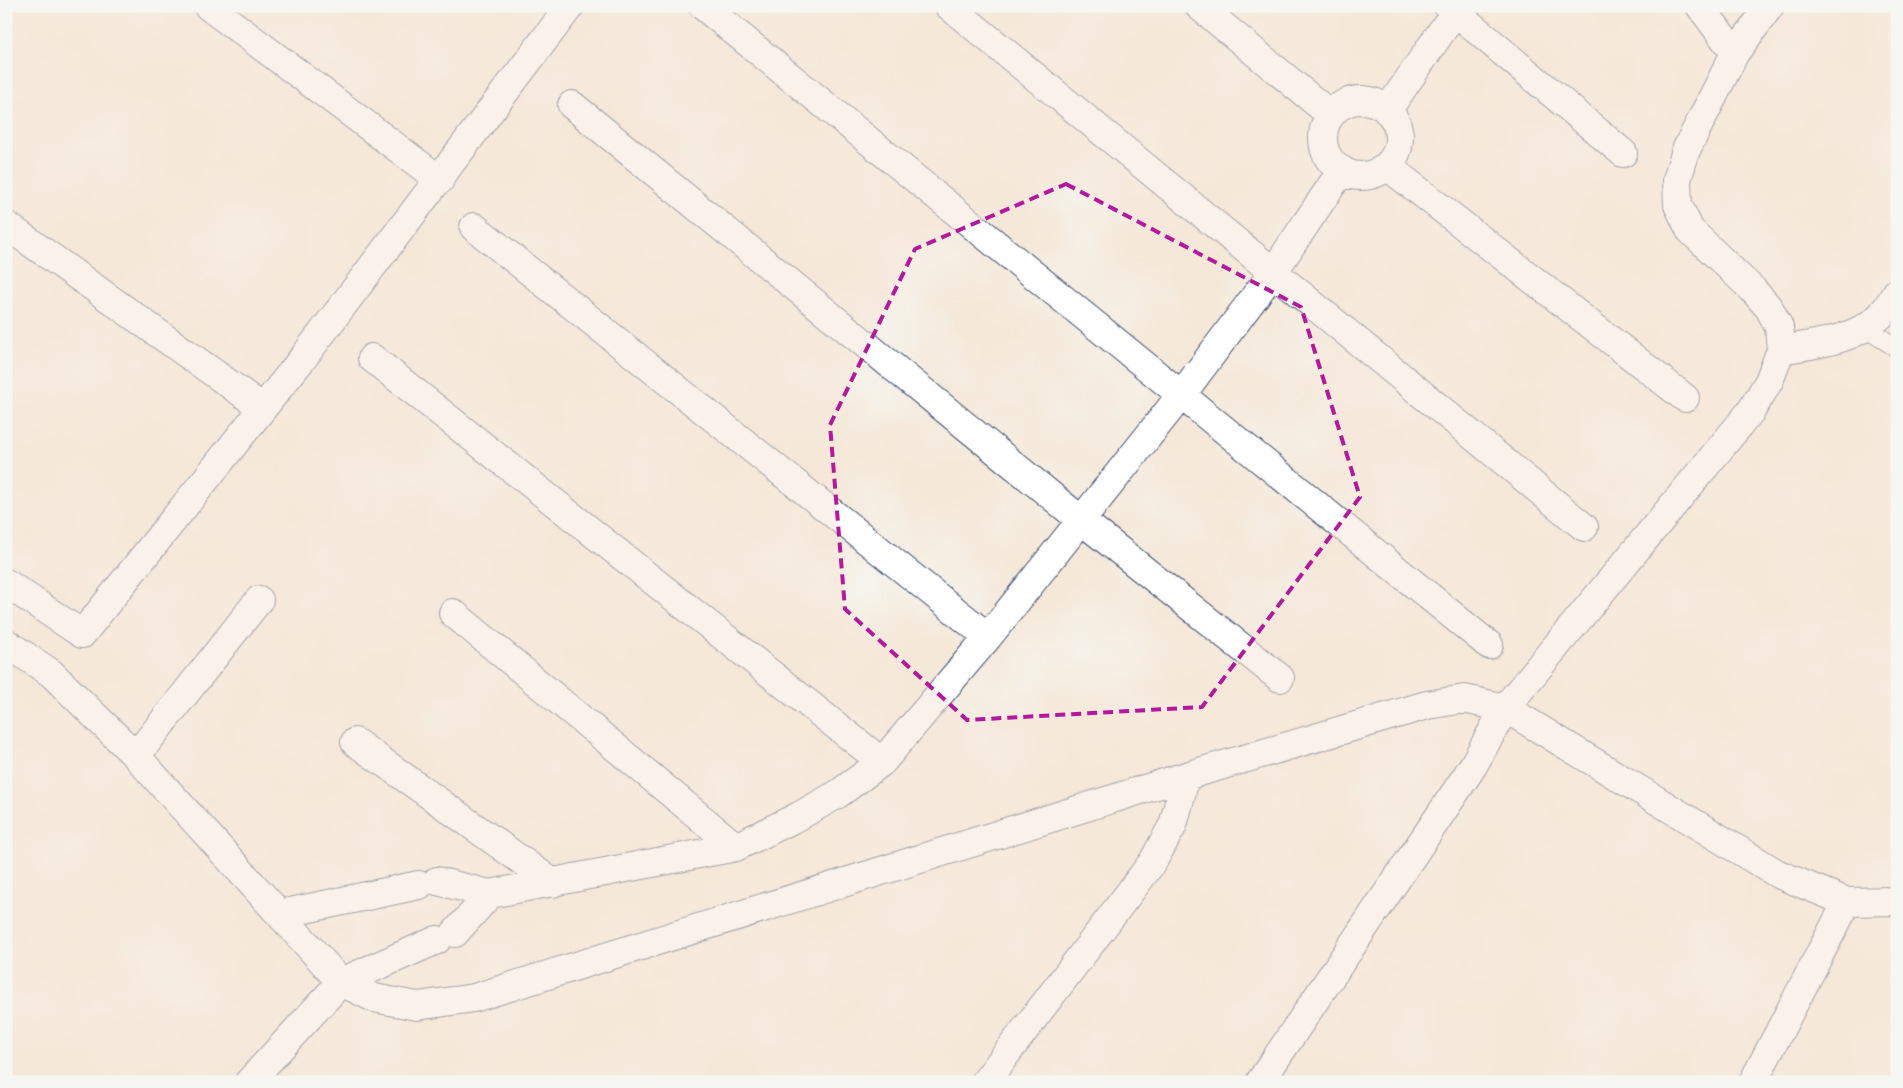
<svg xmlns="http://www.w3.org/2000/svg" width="1903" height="1088" viewBox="0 0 1903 1088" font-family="'IM FELL French Canon',serif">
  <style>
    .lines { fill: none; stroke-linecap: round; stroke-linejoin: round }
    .service-casing { stroke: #3c4b70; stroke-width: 20 }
    .minor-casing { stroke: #3c4b70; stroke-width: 30 }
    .service { stroke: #fff; stroke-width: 18 }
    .minor { stroke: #fff; stroke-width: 28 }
    .marked { fill: none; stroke: #b5179e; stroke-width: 4; stroke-dasharray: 10 6; stroke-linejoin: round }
  </style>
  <rect width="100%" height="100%" fill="#f6f6f2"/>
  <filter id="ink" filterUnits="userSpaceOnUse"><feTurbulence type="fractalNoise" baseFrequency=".02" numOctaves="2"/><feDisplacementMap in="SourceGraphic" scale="10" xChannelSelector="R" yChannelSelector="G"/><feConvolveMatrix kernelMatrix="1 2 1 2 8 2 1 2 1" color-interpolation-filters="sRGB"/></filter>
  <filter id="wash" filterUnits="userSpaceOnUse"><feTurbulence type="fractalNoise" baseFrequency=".0096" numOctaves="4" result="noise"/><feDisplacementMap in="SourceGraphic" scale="20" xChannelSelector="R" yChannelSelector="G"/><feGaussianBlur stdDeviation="1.12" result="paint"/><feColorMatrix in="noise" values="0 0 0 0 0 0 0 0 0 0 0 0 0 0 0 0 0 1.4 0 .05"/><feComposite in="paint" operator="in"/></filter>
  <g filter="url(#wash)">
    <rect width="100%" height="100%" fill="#f5e8d8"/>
  </g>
  <g filter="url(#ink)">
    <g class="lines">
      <defs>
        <path id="service" d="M 1865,328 L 1897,348"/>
        <path id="minor" d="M 208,6 L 440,180
          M 703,6 L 1489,645
          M 949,6 L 1584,527
          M 1199,6 L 1331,115
          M 1448,6 L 1623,153
          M 1700,6 L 1735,53
          M1323 138a38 38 0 1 1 76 0a38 38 0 1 1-76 0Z
          M 572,105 L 1081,520 L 1280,678
          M 1387,111 L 1459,6
          M 1387,166 L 1685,398
          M 6,225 L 263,408
          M 474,227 L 988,637
          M 1781,350 C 1814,344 1853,341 1879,317 C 1886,311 1891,300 1897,292
          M 372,358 L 882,762
          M 6,583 L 82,634 L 303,358 L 570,6
          M 453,613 L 736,847
          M 6,643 L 51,673 L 136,756 L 341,982 L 374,998 L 417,1006 L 474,998 L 1186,776 L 1427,705 L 1464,699 L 1505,708 L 1778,874 L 1847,902 L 1897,901
          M 355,742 L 553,883
          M 136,756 L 259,600
          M 437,881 L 490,894 L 736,847 L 799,816 L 838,794 L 882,762 L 988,637 L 1182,394 L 1274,271 L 1342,170
          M 281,914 L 419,885
          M 455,933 L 490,894
          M 249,1082 L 341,982 L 437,940
          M 985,1082 L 1152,863 L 1173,825 L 1186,776
          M 1260,1082 L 1473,766 L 1505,708 L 1751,411 L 1769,381 L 1781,350 L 1779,327 L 1769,308 L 1753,290 L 1690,230 L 1678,205 L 1677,180 L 1686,150 L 1735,53 L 1770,6
          M 1753,1082 L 1847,902"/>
      </defs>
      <use href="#service" class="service-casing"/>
      <use href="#minor" class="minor-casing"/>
      <use href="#service" class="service"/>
      <use href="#minor" class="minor"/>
    </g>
  </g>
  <path d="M0 0H1903V1088H0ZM 1066,184 L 1301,307 L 1360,497 L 1202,707 L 967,720 L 845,609 L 830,425 L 915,249 Z" fill="#f5e8d8" fill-opacity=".55" fill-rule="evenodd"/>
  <path class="marked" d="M 1066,184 L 1301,307 L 1360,497 L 1202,707 L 967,720 L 845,609 L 830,425 L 915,249 Z"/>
  <rect width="1903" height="1088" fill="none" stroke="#f6f6f2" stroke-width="25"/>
</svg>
